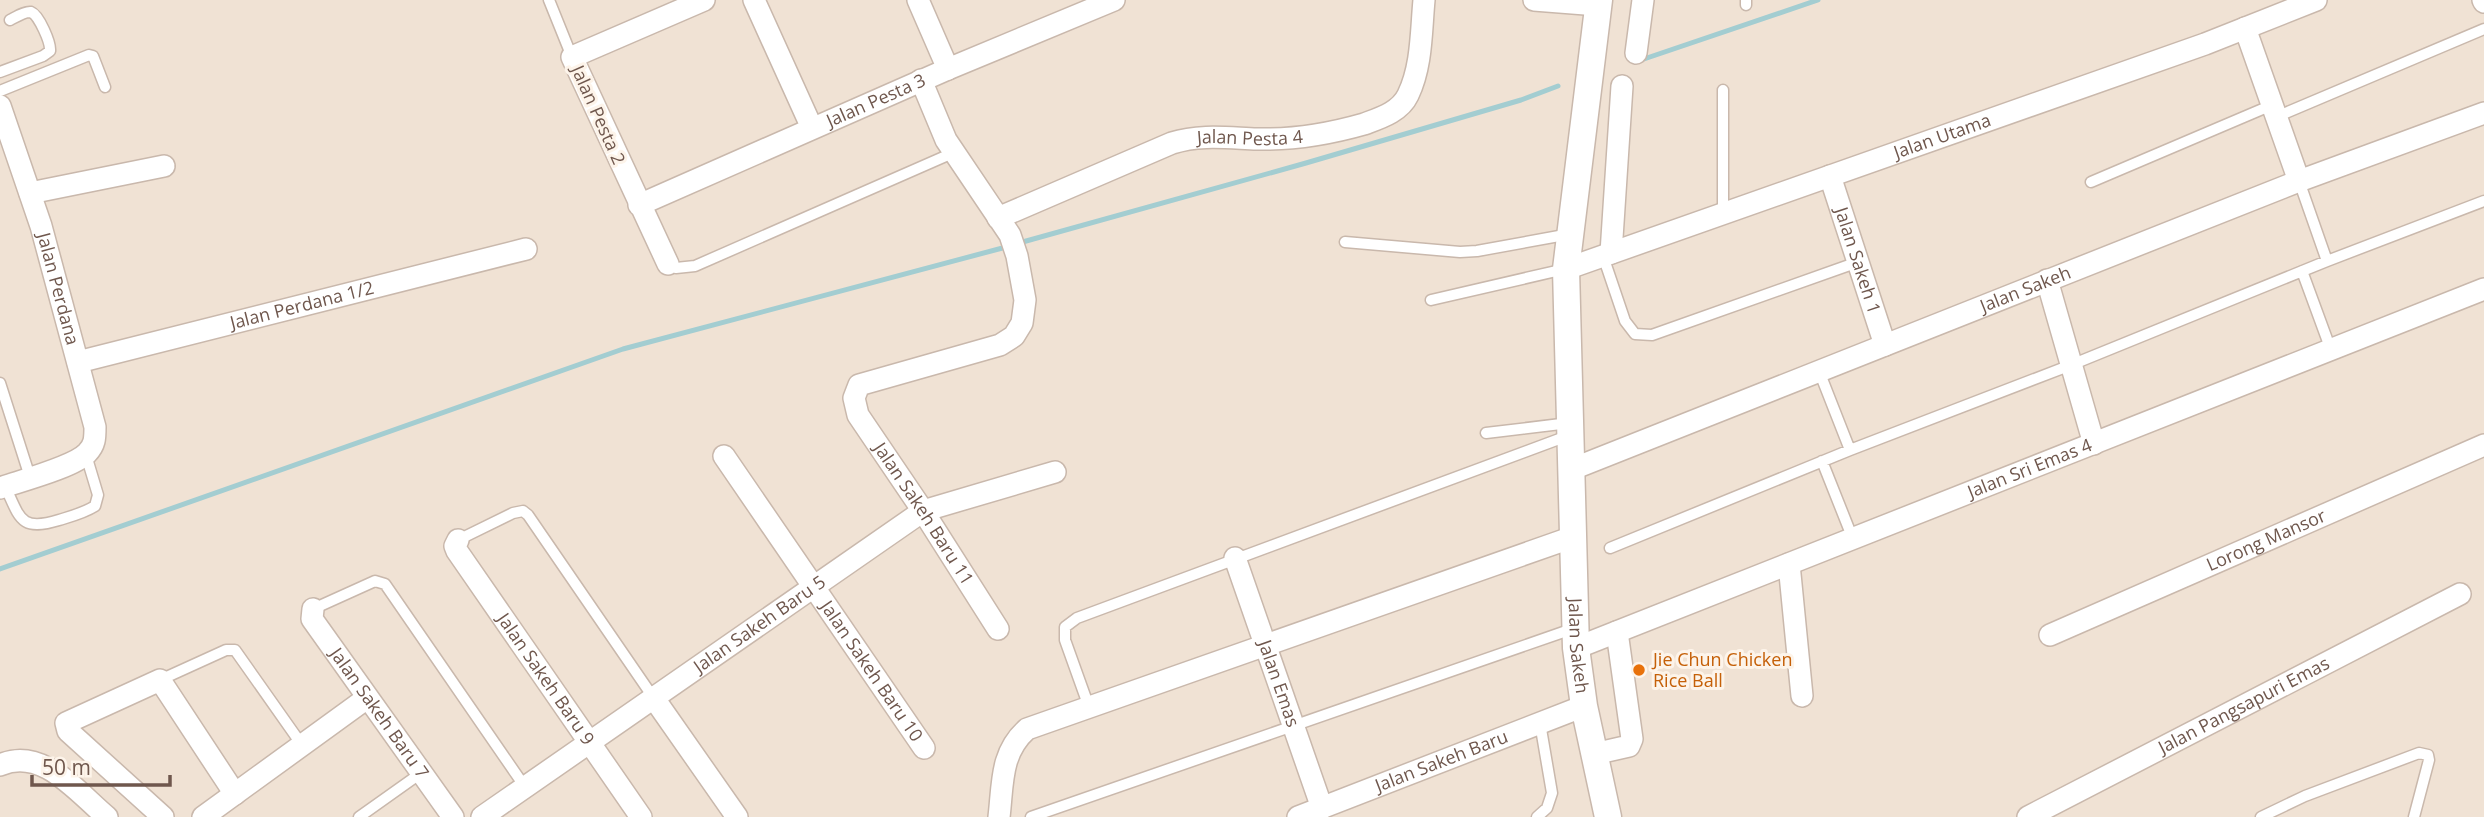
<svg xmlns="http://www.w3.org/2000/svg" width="2484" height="817" viewBox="0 0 2484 817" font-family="'Open Sans',sans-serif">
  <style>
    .residential { fill: #f0e2d4 }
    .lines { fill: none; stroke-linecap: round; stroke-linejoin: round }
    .stream { stroke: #a3cdd1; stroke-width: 5 }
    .service-casing { stroke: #c9b8ac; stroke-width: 13 }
    .minor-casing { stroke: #c9b8ac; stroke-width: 24 }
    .tertiary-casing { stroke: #c9b8ac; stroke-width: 29 }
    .service { stroke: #fff; stroke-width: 10 }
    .minor { stroke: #fff; stroke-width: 21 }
    .tertiary { stroke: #fff; stroke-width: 26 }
    .food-dot { fill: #e8710a; stroke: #fdf4ea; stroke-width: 2.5 }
    .labels { text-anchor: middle; stroke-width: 6; stroke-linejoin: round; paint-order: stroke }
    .street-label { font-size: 18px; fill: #6f574d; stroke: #fdf4ea }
    .food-label { font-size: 18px; fill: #c56008; stroke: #fdf4ea; text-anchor: start }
  </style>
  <rect width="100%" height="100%" fill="#f9f0e5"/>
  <path class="residential" d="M 0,0 L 2484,0 L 2484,817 L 0,817 Z"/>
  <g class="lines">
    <path class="stream" d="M 1641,60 L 1818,0
      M 1019,243 L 1306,163 L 1521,100 L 1558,86
      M 0,569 L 623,349 L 1010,246"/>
    <defs>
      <path id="service" d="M 549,0 L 572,57
        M 1746,5 L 1746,0
        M 0,72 L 43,56 L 50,51 C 51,43 39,15 31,12 C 25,11 16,17 10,20
        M 0,91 L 89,55 L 93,56 L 105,87
        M 2276,117 L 2484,29
        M 2299,181 L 2327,261
        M 2091,182 L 2272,105
        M 1723,214 L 1723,90
        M 1345,242 L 1460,252 L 1477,251 L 1570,234
        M 1603,256 L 1625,321 L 1635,334 L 1652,335 L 1858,262
        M 668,264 L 676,268 L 695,266 L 955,152
        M 2302,271 L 2331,350
        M 1431,300 L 1565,269
        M 1819,371 L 1850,450
        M 0,383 L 30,477
        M 1486,433 L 1569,423
        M 1822,461 L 1853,539
        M 5,486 C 20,518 20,532 59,520 C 72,516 84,513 95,506 L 98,495 L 86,455
        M 458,540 L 513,513 L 523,511 L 528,515 L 653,697
        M 1610,548 L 1850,450 L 2071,365 L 2327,261 L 2484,201
        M 313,609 L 375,581 L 385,584 L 525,787
        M 160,680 L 226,650 L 235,650 L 302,745
        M 1089,707 L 1065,640 L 1065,627 L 1077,618 L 1570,435
        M 359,817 L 421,773
        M 1031,817 L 1575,628
        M 1537,817 L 1547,808 L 1552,793 L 1540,723
        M 2261,817 L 2305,796 L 2419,753 L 2428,755 L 2429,760 L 2414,817"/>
      <g id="minor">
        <path d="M 754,0 L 812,128"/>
        <path d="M 918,0 L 948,69"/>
        <path d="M 1534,0 L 1598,5"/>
        <path d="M 2483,0 L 2484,2"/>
        <path d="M 2245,28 L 2299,181"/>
        <path d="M 1636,53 L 1643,0"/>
        <path id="s1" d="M 921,80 L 946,140 L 1010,235 L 1017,256 L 1025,300 L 1022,323 L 1014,336 L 1000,345 L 859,385 L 854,398 L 858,415 L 923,511 L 998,629"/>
        <path id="s2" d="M 0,106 L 41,226 L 95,427 C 95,438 95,445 87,453 C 74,467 20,481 0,488"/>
        <path id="s3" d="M 1830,176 L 1885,345"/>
        <path d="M 30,193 L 164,166"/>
        <path id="s4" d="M 639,205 L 948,69 L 1114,0"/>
        <path id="s5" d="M 998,218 L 1172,143 C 1200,134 1228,138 1257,139 C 1294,140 1329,134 1364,124 C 1380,118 1400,112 1408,95 C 1422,66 1421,32 1424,0"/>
        <path d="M 1611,253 L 1622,86"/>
        <path d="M 668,264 L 572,57 L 704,0"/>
        <path id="s6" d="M 1566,269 L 2205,44 L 2316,0"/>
        <path d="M 2047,280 L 2094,444"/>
        <path id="s7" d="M 78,362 L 526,249"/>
        <path id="s8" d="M 724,456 L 924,748"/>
        <path id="s9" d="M 1570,470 L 2299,181 L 2484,113"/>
        <path id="s10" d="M 458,540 L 455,546 L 457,551 L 641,817"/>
        <path id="s11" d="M 1235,558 L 1322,808"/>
        <path d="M 1789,564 L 1802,696"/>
        <path id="s12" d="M 313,609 L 312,619 L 453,817"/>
        <path id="s13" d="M 2050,635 L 2484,445"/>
        <path id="s14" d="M 1576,648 L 2484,289"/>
        <path d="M 653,697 L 737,817"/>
        <path d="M 1594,754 L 1629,746 L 1632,739 L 1617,632"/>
        <path d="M 0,765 C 42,746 77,792 107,817"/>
        <path d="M 163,817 L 68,731 L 66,723 L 160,680 L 235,794"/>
        <path d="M 203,817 L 367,698"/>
        <path id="s15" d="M 482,817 L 923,511 L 1055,472"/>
        <path d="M 999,817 C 1003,784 1000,753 1027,729 L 1573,537"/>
        <path id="s16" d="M 1298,817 L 1584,706"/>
        <path id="s17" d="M 2028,817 L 2460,594"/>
      </g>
      <g id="tertiary">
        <path id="s18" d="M 1599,0 L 1566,269 L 1576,648 L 1584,706 L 1608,817"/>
      </g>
    </defs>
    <use href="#service" class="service-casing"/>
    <use href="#minor" class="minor-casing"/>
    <use href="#tertiary" class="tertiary-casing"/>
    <use href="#service" class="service"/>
    <use href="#minor" class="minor"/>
    <use href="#tertiary" class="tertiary"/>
  </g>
  <circle class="food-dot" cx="1639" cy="670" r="7"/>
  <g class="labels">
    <g class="street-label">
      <text dy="6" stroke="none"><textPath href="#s4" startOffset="259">Jalan Pesta 3</textPath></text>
      <text transform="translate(598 115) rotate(66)" y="6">Jalan Pesta 2</text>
      <text dy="6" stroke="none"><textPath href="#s5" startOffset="268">Jalan Pesta 4</textPath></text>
      <text dy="6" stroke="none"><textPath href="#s6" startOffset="399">Jalan Utama</textPath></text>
      <text dy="6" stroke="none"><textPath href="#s3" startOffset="89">Jalan Sakeh 1</textPath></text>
      <text dy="6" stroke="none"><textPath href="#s9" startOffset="490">Jalan Sakeh</textPath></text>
      <text dy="6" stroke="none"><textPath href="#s2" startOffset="192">Jalan Perdana</textPath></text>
      <text dy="6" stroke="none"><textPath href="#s7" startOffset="231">Jalan Perdana 1/2</textPath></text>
      <text dy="6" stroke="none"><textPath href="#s14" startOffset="488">Jalan Sri Emas 4</textPath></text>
      <text dy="6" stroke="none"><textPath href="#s1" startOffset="598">Jalan Sakeh Baru 11</textPath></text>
      <text dy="6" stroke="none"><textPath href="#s13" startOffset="236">Lorong Mansor</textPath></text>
      <text dy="6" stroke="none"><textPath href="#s15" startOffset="338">Jalan Sakeh Baru 5</textPath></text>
      <text dy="6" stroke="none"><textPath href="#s18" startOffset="648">Jalan Sakeh</textPath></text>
      <text dy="6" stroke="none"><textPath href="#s8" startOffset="261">Jalan Sakeh Baru 10</textPath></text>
      <text dy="6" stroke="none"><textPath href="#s10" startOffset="168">Jalan Sakeh Baru 9</textPath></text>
      <text dy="6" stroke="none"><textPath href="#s11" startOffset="133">Jalan Emas</textPath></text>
      <text dy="6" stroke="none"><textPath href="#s17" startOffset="243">Jalan Pangsapuri Emas</textPath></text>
      <text dy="6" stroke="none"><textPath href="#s12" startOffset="126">Jalan Sakeh Baru 7</textPath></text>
      <text dy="6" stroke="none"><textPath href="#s16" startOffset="154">Jalan Sakeh Baru</textPath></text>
    </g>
    <g class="food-label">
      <text x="1653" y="666">Jie Chun Chicken<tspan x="1653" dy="21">Rice Ball</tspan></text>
    </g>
  </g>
  <path d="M32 775v10h138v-10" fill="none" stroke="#6f574d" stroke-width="3.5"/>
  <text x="42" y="775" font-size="21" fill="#6f574d" stroke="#fdf4ea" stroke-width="5" paint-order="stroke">50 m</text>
</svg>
